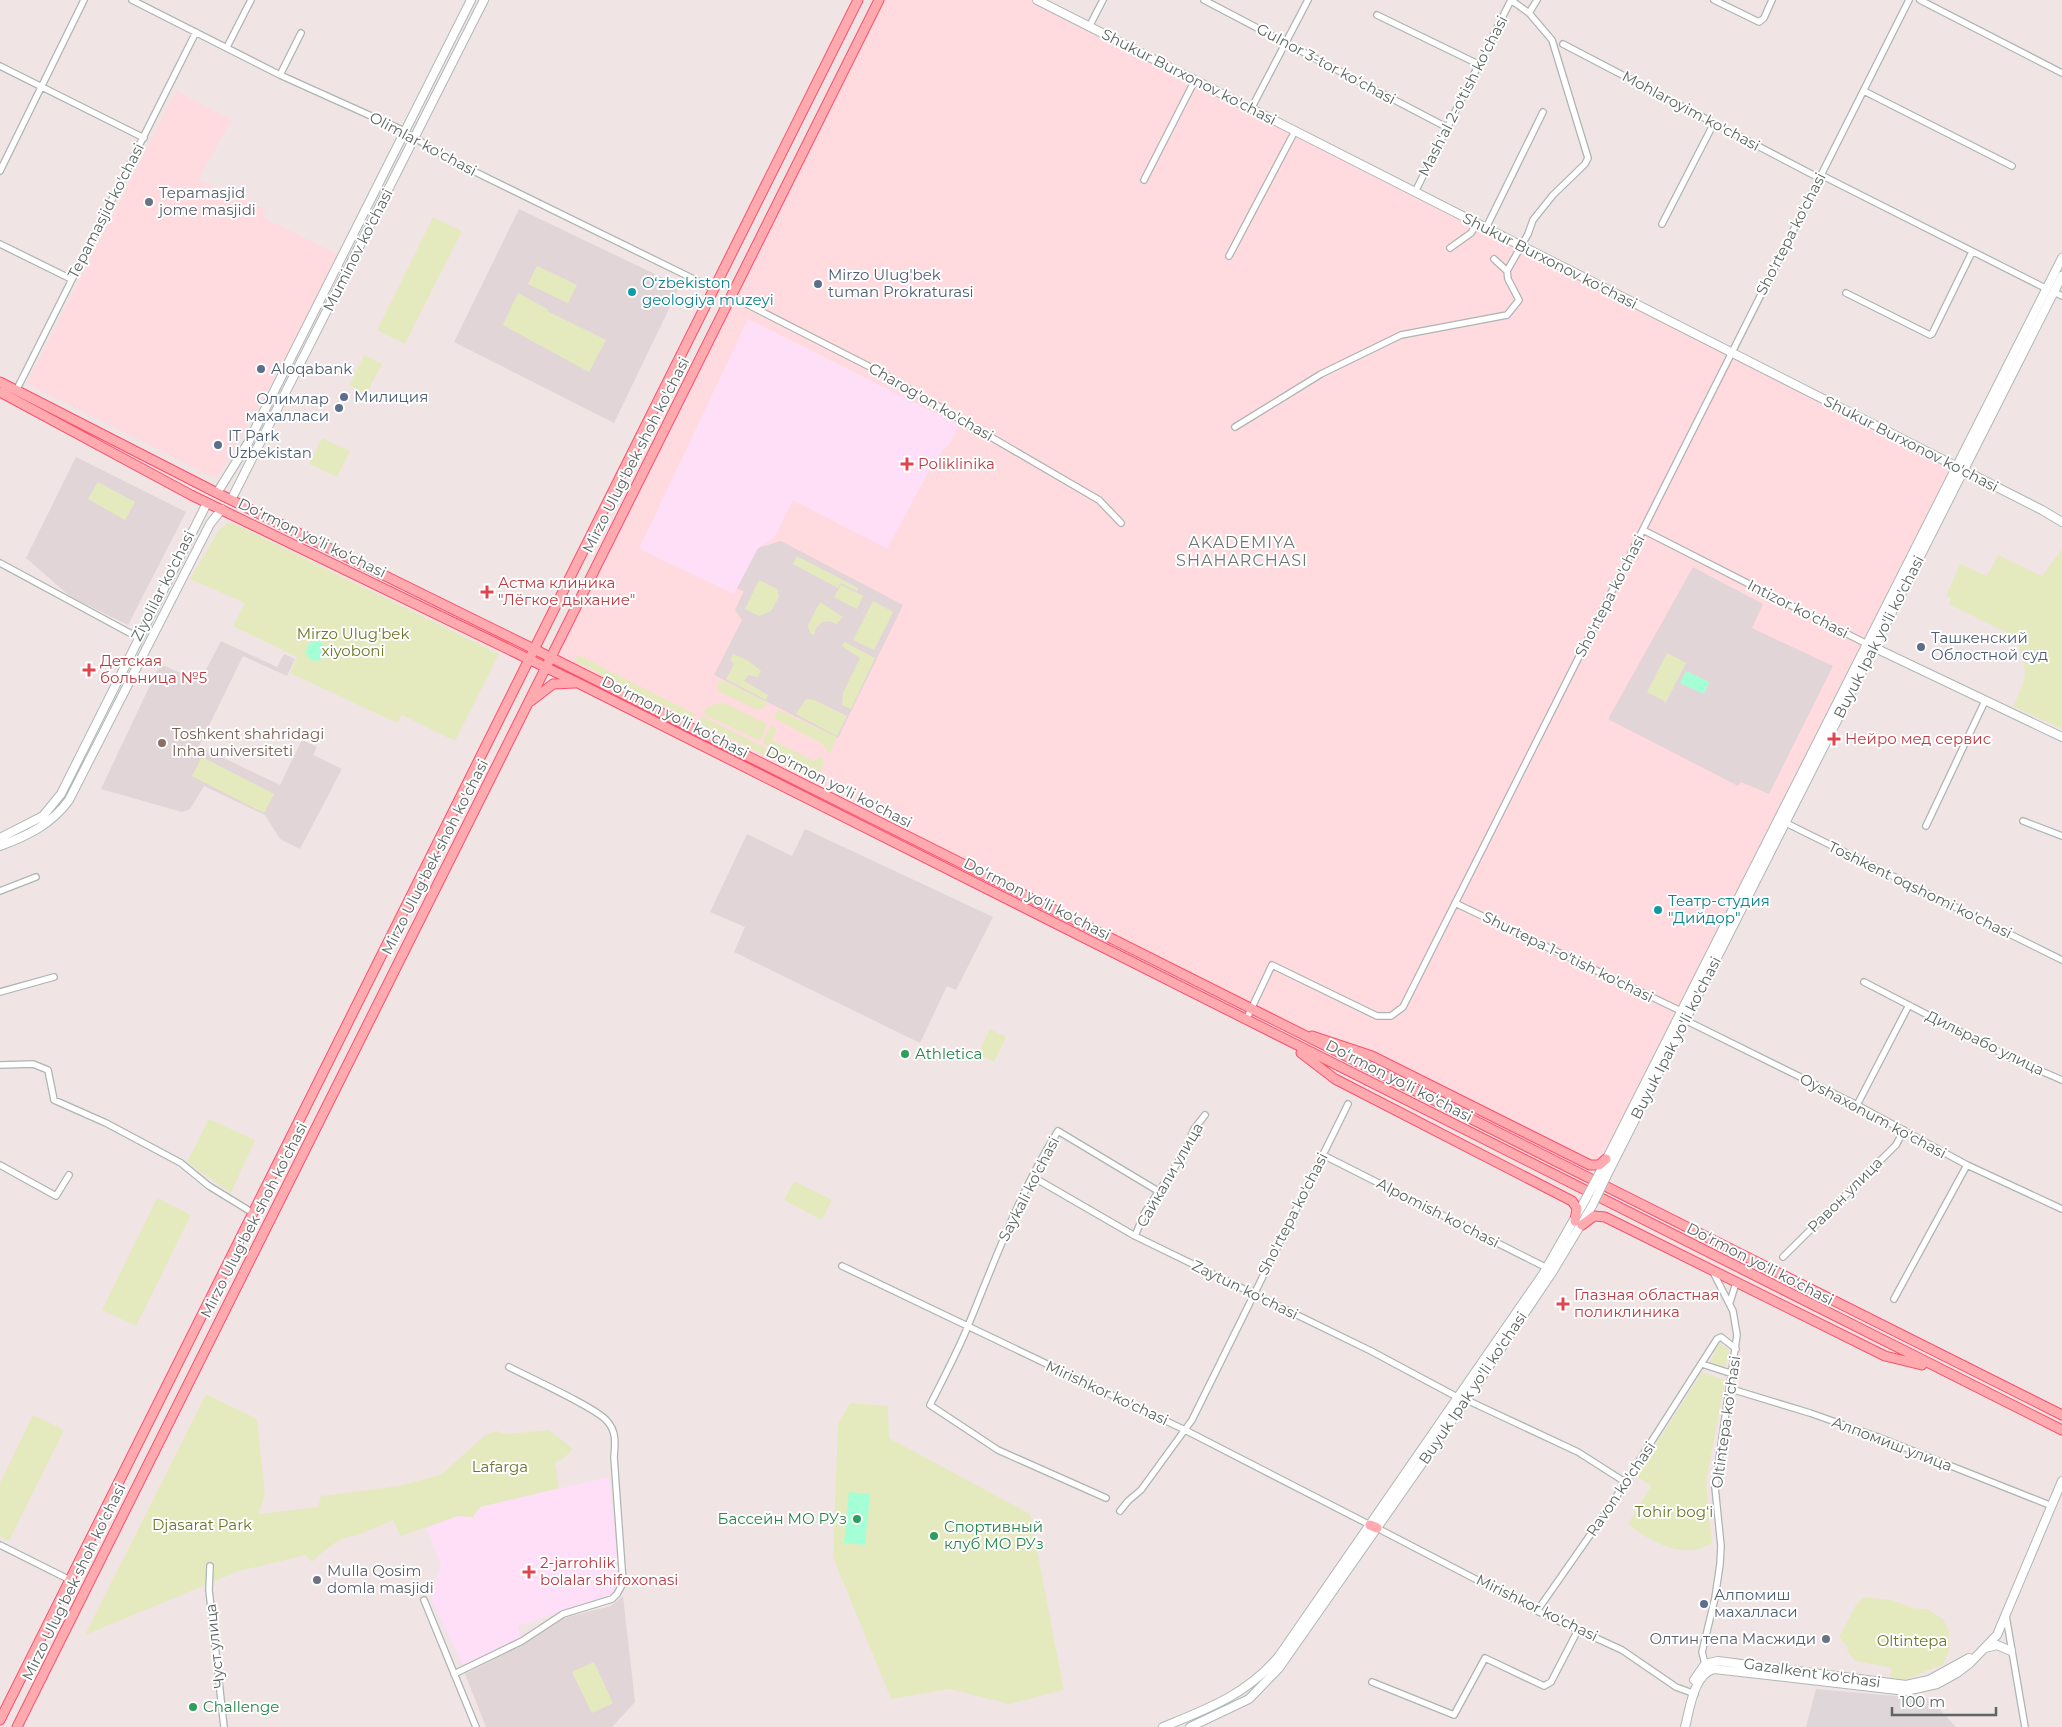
<svg xmlns="http://www.w3.org/2000/svg" width="2062" height="1727" viewBox="0 0 2062 1727" font-family="Montserrat,sans-serif">
  <style>
    .commercial { fill: #ffdade }
    .industrial { fill: #ded6d8 }
    .education { fill: #e2d5d7 }
    .medical { fill: #fedff7 }
    .green { fill: #e5eabe }
    .water { fill: #a5ffd6 }
    .lines { fill: none; stroke-linecap: round; stroke-linejoin: round }
    .street-casing { stroke: #adb5b3; stroke-width: 8 }
    .secondary-casing { stroke: #aeb8b6; stroke-width: 10 }
    .primary-casing { stroke: #fe4e6c; stroke-width: 11 }
    .street { stroke: #fff; stroke-width: 5.5 }
    .secondary { stroke: #fff; stroke-width: 8 }
    .primary { stroke: #ffaaae; stroke-width: 9 }
    .secondary-bridge-casing { stroke: #aeb8b6; stroke-width: 10; stroke-linecap: butt }
    .secondary-bridge { stroke: #fff; stroke-width: 8 }
    .worship-dot { fill: #6b7280; stroke: #fff; stroke-width: 2 }
    .service-dot { fill: #5c6f8a; stroke: #fff; stroke-width: 2 }
    .culture-dot { fill: #0f9aa8; stroke: #fff; stroke-width: 2 }
    .health-dot { fill: #e0444e; stroke: #fff; stroke-width: 2 }
    .education-dot { fill: #8d6e63; stroke: #fff; stroke-width: 2 }
    .leisure-dot { fill: #2e9e5b; stroke: #fff; stroke-width: 2 }
    .labels { text-anchor: middle; stroke-width: 4; stroke-linejoin: round; paint-order: stroke }
    .street-label { font-size: 15px; fill: #5c6663; stroke: #fff }
    .worship-label { font-size: 15px; fill: #5b616d; stroke: #fff; text-anchor: start }
    .service-label { font-size: 15px; fill: #4e5e75; stroke: #fff; text-anchor: start }
    .culture-label { font-size: 15px; fill: #0d838f; stroke: #fff; text-anchor: start }
    .health-label { font-size: 15px; fill: #be3a42; stroke: #fff; text-anchor: start }
    .park-label { font-size: 15px; fill: #6b7729; stroke: #fff }
    .education-label { font-size: 15px; fill: #785e54; stroke: #fff; text-anchor: start }
    .leisure-label { font-size: 15px; fill: #27864d; stroke: #fff; text-anchor: start }
    .neighbourhood-label { font-size: 16px; letter-spacing: 1px; fill: #6d7874; stroke: #fff }
  </style>
  <rect width="100%" height="100%" fill="#f0e4e5"/>
  <path class="commercial" d="M 879,0 L 1037,0 L 1956,467 L 1606,1159 L 1597,1166 L 1372,1056 L 1288,1028 L 550,657 Z
    M 176,91 L 231,120 L 198,180 L 266,210 L 262,217 L 343,257 L 218,477 L 211,476 L 27,383 Z"/>
  <path class="industrial" d="M 1816,1689 L 1930,1699 L 1956,1727 L 1806,1727 Z"/>
  <path class="education" d="M 519,209 L 680,286 L 614,423 L 454,342 Z
    M 76,457 L 186,512 L 128,625 L 71,597 L 26,558 Z
    M 781,541 L 903,605 L 838,738 L 714,675 L 742,620 L 735,610 L 744,591 L 736,588 L 758,548 Z
    M 1693,567 L 1763,604 L 1752,628 L 1833,666 L 1769,794 L 1741,782 L 1738,786 L 1608,719 Z
    M 221,641 L 277,667 L 284,654 L 295,659 L 287,676 L 243,656 L 199,746 L 280,785 L 302,740 L 317,747 L 313,755 L 342,769 L 300,849 L 280,839 L 265,815 L 204,786 L 190,809 L 182,812 L 101,789 L 160,664 L 200,681 Z
    M 805,829 L 993,917 L 956,990 L 947,986 L 920,1043 L 734,952 L 745,927 L 710,912 L 747,834 L 792,856 Z
    M 623,1596 L 635,1702 L 612,1727 L 486,1727 L 465,1674 L 521,1645 L 560,1619 L 611,1606 Z"/>
  <path class="medical" d="M 748,319 L 959,425 L 950,443 L 936,458 L 887,549 L 793,500 L 774,538 L 758,548 L 734,594 L 639,549 Z
    M 609,1477 L 620,1581 L 615,1589 L 609,1595 L 518,1626 L 520,1639 L 463,1665 L 431,1599 L 441,1563 L 426,1528 L 458,1516 L 473,1517 L 480,1507 Z"/>
  <path class="green" d="M 433,217 L 462,231 L 405,344 L 377,330 Z
    M 537,266 L 577,285 L 568,303 L 528,284 Z
    M 518,293 L 549,310 L 547,311 L 606,340 L 589,372 L 503,325 Z
    M 364,355 L 382,364 L 366,394 L 349,385 Z
    M 322,438 L 350,451 L 337,477 L 309,464 Z
    M 98,482 L 135,502 L 125,520 L 88,499 Z
    M 228,523 L 233,523 L 499,654 L 455,741 L 402,715 L 397,723 L 290,673 L 297,657 L 233,626 L 245,603 L 190,579 L 219,530 Z
    M 2062,549 L 2062,729 L 2013,706 C 2029,673 2028,671 2015,637 L 1949,604 L 1951,598 L 1946,596 L 1960,564 L 1987,576 L 1998,555 L 2042,576 Z
    M 797,556 L 858,588 L 857,591 L 841,583 L 838,588 L 793,564 Z
    M 759,580 L 777,589 L 779,597 L 771,611 L 759,616 L 745,609 Z
    M 841,585 L 863,596 L 857,609 L 834,597 Z
    M 873,601 L 893,612 L 874,650 L 853,640 Z
    M 820,602 L 843,617 L 836,624 C 825,617 816,624 814,635 L 810,633 L 808,625 Z
    M 844,642 L 875,658 L 851,709 L 842,705 L 843,693 L 860,658 L 842,646 Z
    M 1667,653 L 1686,663 L 1666,702 L 1647,692 Z
    M 733,654 L 747,660 L 761,671 L 758,677 L 748,675 L 744,681 L 768,695 L 766,700 L 726,679 L 734,664 L 730,660 Z
    M 578,655 L 695,714 L 695,716 L 691,719 L 575,661 Z
    M 724,681 L 767,702 L 763,709 L 757,710 L 718,691 L 718,683 Z
    M 806,699 L 814,700 L 847,716 L 837,736 L 796,714 Z
    M 723,702 L 767,724 L 760,741 L 703,714 L 707,707 Z
    M 778,710 L 837,737 L 829,755 L 824,745 L 774,718 Z
    M 702,716 L 817,774 L 815,778 L 812,779 L 701,724 L 699,722 Z
    M 771,725 L 775,727 L 776,732 L 772,740 L 814,761 L 822,756 L 824,763 L 820,772 L 762,743 Z
    M 202,757 L 274,794 L 264,813 L 192,776 Z
    M 990,1029 L 1006,1037 L 994,1062 L 978,1054 Z
    M 209,1119 L 255,1140 L 231,1193 L 187,1162 Z
    M 794,1181 L 832,1200 L 822,1220 L 784,1200 Z
    M 157,1198 L 191,1215 L 136,1326 L 102,1310 Z
    M 1719,1343 L 1729,1350 L 1726,1367 L 1710,1362 Z
    M 1702,1372 L 1725,1380 L 1706,1483 L 1712,1544 C 1706,1546 1699,1550 1693,1550 C 1671,1553 1644,1537 1628,1524 L 1651,1486 L 1636,1476 Z
    M 206,1394 L 257,1419 L 265,1494 L 259,1514 L 318,1507 L 321,1496 L 399,1486 L 442,1474 L 485,1435 L 497,1431 L 504,1434 L 549,1430 L 573,1449 L 564,1458 L 555,1462 L 559,1488 L 480,1507 L 473,1517 L 458,1516 L 401,1536 L 393,1520 L 356,1536 C 341,1535 322,1552 312,1562 L 306,1555 L 239,1571 L 85,1635 Z
    M 850,1403 L 888,1406 L 889,1438 L 1030,1514 L 1064,1690 L 1009,1704 L 949,1689 L 891,1699 L 833,1557 L 838,1424 Z
    M 33,1415 L 64,1430 L 9,1541 L 0,1537 L 0,1483 Z
    M 1863,1597 L 1891,1600 L 1913,1608 L 1929,1610 L 1943,1619 L 1949,1631 L 1949,1652 L 1943,1664 L 1908,1679 L 1889,1680 L 1892,1668 L 1856,1661 L 1847,1652 L 1848,1648 L 1839,1637 L 1856,1605 Z
    M 594,1662 L 613,1703 L 592,1713 L 572,1672 Z"/>
  <path class="water" d="M306 651a10 10 0 1 1 20 0a10 10 0 1 1-20 0Z
    M 1686,671 L 1709,682 L 1704,694 L 1680,683 Z
    M 849,1492 L 870,1494 L 865,1545 L 844,1543 Z"/>
  <g class="lines">
    <defs>
      <path id="street" d="M 132,0 L 280,75 L 400,129 L 453,161 L 714,289
        M 1204,0 L 1448,128
        M 1714,0 L 1759,22 L 1764,18 L 1772,0
        M 1920,0 L 2062,73
        M 1529,13 L 1537,0
        M 1377,15 L 1480,65
        M 1089,27 L 1103,0
        M 1563,44 L 1819,178
        M 227,47 L 251,0
        M 0,66 L 144,138
        M 280,75 L 301,33
        M 1864,91 L 2012,166
        M 1251,109 L 1308,0
        M 0,171 L 84,0
        M 1821,175 L 2047,289
        M 1144,180 L 1195,80
        M 1662,224 L 1714,123
        M 1486,228 L 1543,112
        M 0,244 L 71,279
        M 1450,248 L 1471,233 L 1477,224
        M 1229,256 L 1295,131
        M 1494,259 L 1507,271
        M 2054,292 L 2062,296
        M 1846,293 L 1930,335 L 1932,334 L 1972,252
        M 731,296 L 876,370 L 1099,500 L 1121,523
        M 16,391 L 196,32
        M 1235,427 L 1321,374 L 1401,335 L 1507,315 L 1519,300 L 1508,279 L 1507,271 L 1528,234 L 1533,220 L 1553,195 L 1585,164 L 1588,158 L 1552,40 L 1529,13 L 1511,0 L 1415,192
        M 1643,530 L 1867,644
        M 0,563 L 139,638
        M 1782,821 L 2062,960
        M 2023,821 L 2062,836
        M 1926,826 L 1985,701
        M 0,891 L 36,877
        M 1455,903 L 1681,1011
        M 1864,982 L 2011,1058 L 2062,1080
        M 0,992 L 54,977
        M 1246,1020 L 1272,965 L 1377,1016 L 1391,1016 L 1403,1007 L 1909,0
        M 1685,1020 L 1857,1105 L 1967,1165 L 2062,1209
        M 0,1065 L 33,1064 L 48,1070 L 54,1100 L 106,1123 L 181,1163 L 209,1186 L 253,1213
        M 1857,1105 L 1909,1005
        M 1323,1155 L 1549,1269
        M 0,1165 L 56,1196 L 69,1175
        M 1033,1177 L 1135,1236 L 1371,1351 L 1459,1398
        M 1135,1236 L 1144,1214 L 1184,1153 L 1194,1129 L 1205,1115
        M 1783,1257 L 1896,1145 L 1904,1130
        M 842,1266 L 1185,1430 L 1370,1525
        M 1894,1299 L 1967,1165
        M 1730,1302 L 1736,1283
        M 1702,1364 L 1733,1374
        M 1731,1389 L 1810,1413 L 1878,1437 L 2052,1506
        M 1465,1402 L 1471,1402 L 1578,1452 L 1625,1482
        M 1106,1498 L 998,1450 L 930,1405 C 943,1379 957,1353 968,1326 C 995,1260 1020,1191 1058,1131 L 1158,1191
        M 1120,1511 L 1128,1501 L 1141,1490 L 1192,1420 L 1348,1104
        M 1377,1528 L 1537,1611 L 1622,1650 L 1676,1687 L 1695,1694
        M 0,1545 L 70,1580
        M 210,1566 L 209,1590 L 224,1727
        M 424,1600 L 476,1727
        M 1537,1611 L 1609,1508 L 1717,1339 L 1721,1337 L 1736,1349
        M 2006,1616 L 2025,1727
        M 1706,1668 L 1702,1652 L 1715,1598 L 1720,1564 L 1721,1546 L 1715,1487 L 1737,1335 L 1733,1311 L 1713,1272
        M 454,1674 L 522,1641 L 563,1614 L 612,1599 L 617,1594 L 623,1583 L 614,1457 C 615,1444 617,1432 607,1421 C 597,1408 528,1377 509,1367
        M 1372,1682 L 1454,1715 L 1485,1658 L 1544,1686 L 1551,1682 L 1578,1630"/>
      <path id="secondary" d="M 1037,0 L 2042,510 L 2062,522
        M 217,493 L 248,443 L 471,0
        M 231,500 L 484,0
        M 1871,646 L 2062,737
        M 0,838 L 43,816 L 61,794 L 207,503
        M 0,846 C 27,836 52,824 69,800 L 210,524 L 222,509
        M 1598,1176 L 2062,258
        M 1605,1179 L 2062,276
        M 1985,1648 L 1997,1645 L 2011,1651
        M 1694,1680 L 1705,1664 L 1718,1661 L 1906,1685 L 1929,1680 L 1969,1658
        M 1163,1727 C 1207,1709 1248,1694 1279,1656 L 1543,1274 L 1584,1202
        M 1190,1727 L 1249,1699 L 1279,1668 L 1465,1402 L 1553,1271 L 1592,1206
        M 1685,1727 C 1690,1709 1693,1675 1714,1669 L 1906,1691 L 1937,1684 L 1957,1673 L 1970,1663 L 1997,1635 L 2062,1481"/>
      <path id="primary" d="M 0,382 L 217,493 L 550,657 L 2062,1415
        M 0,392 L 191,495 L 580,684 L 2062,1430
        M 531,701 L 553,684 L 575,683
        M 1312,1036 L 1372,1056 L 1590,1165 L 1599,1165 L 1606,1159
        M 1301,1053 L 1335,1079 L 1572,1201 L 1577,1208 L 1575,1221
        M 1582,1225 L 1594,1216 L 1605,1217 L 1885,1356 L 1922,1365
        M 1370,1525 L 1377,1528
        M 0,1720 L 858,0
        M 17,1727 L 879,0"/>
    </defs>
    <use href="#street" class="street-casing"/>
    <use href="#secondary" class="secondary-casing"/>
    <use href="#primary" class="primary-casing"/>
    <use href="#street" class="street"/>
    <use href="#secondary" class="secondary"/>
    <use href="#primary" class="primary"/>
    <defs>
      <path id="secondary-bridge" d="M 1584,1202 L 1598,1176
        M 1592,1206 L 1605,1179"/>
    </defs>
    <use href="#secondary-bridge" class="secondary-bridge-casing"/>
    <use href="#secondary-bridge" class="secondary-bridge"/>
  </g>
  <g class="worship-dot">
    <circle cx="149" cy="202" r="5"/>
    <circle cx="317" cy="1580" r="5"/>
    <circle cx="1826" cy="1639" r="5"/>
  </g>
  <g class="service-dot">
    <circle cx="818" cy="284" r="5"/>
    <circle cx="261" cy="369" r="5"/>
    <circle cx="344" cy="397" r="5"/>
    <circle cx="339" cy="408" r="5"/>
    <circle cx="218" cy="445" r="5"/>
    <circle cx="1921" cy="647" r="5"/>
    <circle cx="1704" cy="1604" r="5"/>
  </g>
  <g class="culture-dot">
    <circle cx="632" cy="292" r="5"/>
    <circle cx="1658" cy="910" r="5"/>
  </g>
  <g class="health-dot">
    <path d="M904.5 456.5h5v5h5v5h-5v5h-5v-5h-5v-5h5z"/>
    <path d="M484.5 584.5h5v5h5v5h-5v5h-5v-5h-5v-5h5z"/>
    <path d="M86.5 662.5h5v5h5v5h-5v5h-5v-5h-5v-5h5z"/>
    <path d="M1831.5 731.5h5v5h5v5h-5v5h-5v-5h-5v-5h5z"/>
    <path d="M1560.5 1296.5h5v5h5v5h-5v5h-5v-5h-5v-5h5z"/>
    <path d="M526.5 1564.5h5v5h5v5h-5v5h-5v-5h-5v-5h5z"/>
  </g>
  <circle class="education-dot" cx="162" cy="743" r="5"/>
  <g class="leisure-dot">
    <circle cx="905" cy="1054" r="5"/>
    <circle cx="857" cy="1519" r="5"/>
    <circle cx="934" cy="1536" r="5"/>
    <circle cx="193" cy="1707" r="5"/>
  </g>
  <g class="labels">
    <g class="street-label">
      <text transform="translate(1326 64) rotate(28)" y="5">Gulnor 3-tor koʻchasi</text>
      <text transform="translate(1189 77) rotate(27)" y="5">Shukur Burxonov ko'chasi</text>
      <text transform="translate(1463 96) rotate(-63)" y="5">Mash'al 2-o'tish ko'chasi</text>
      <text transform="translate(1691 111) rotate(28)" y="5">Mohlaroyim ko'chasi</text>
      <text transform="translate(423 144) rotate(28)" y="5">Olimlar ko'chasi</text>
      <text transform="translate(106 211) rotate(-63)" y="5">Tepamasjid ko'chasi</text>
      <text transform="translate(1791 234) rotate(-63)" y="5">Sho'rtepa ko'chasi</text>
      <text transform="translate(358 250) rotate(-63)" y="5">Muminov ko'chasi</text>
      <text transform="translate(1550 261) rotate(27)" y="5">Shukur Burxonov ko'chasi</text>
      <text transform="translate(931 402) rotate(30)" y="5">Charog'on ko'chasi</text>
      <text transform="translate(1911 444) rotate(27)" y="5">Shukur Burxonov ko'chasi</text>
      <text transform="translate(636 455) rotate(-63)" y="5">Mirzo Ulug'bek shoh ko'chasi</text>
      <text transform="translate(312 538) rotate(26)" y="5">Do‘rmon yo‘li ko‘chasi</text>
      <text transform="translate(163 586) rotate(-63)" y="5">Ziyolilar ko'chasi</text>
      <text transform="translate(1610 596) rotate(-63)" y="5">Sho'rtepa ko'chasi</text>
      <text transform="translate(1798 609) rotate(27)" y="5">Intizor ko'chasi</text>
      <text transform="translate(1879 637) rotate(-63)" y="5">Buyuk Ipak yo'li ko'chasi</text>
      <text transform="translate(675 717) rotate(27)" y="5">Do‘rmon yo‘li ko‘chasi</text>
      <text transform="translate(839 787) rotate(27)" y="5">Do'rmon yo'li ko'chasi</text>
      <text transform="translate(435 857) rotate(-63)" y="5">Mirzo Ulug'bek shoh ko'chasi</text>
      <text transform="translate(1920 890) rotate(26)" y="5">Toshkent oqshomi ko'chasi</text>
      <text transform="translate(1037 899) rotate(27)" y="5">Do‘rmon yo‘li ko‘chasi</text>
      <text transform="translate(1568 957) rotate(26)" y="5">Shurtepa 1-o'tish ko'chasi</text>
      <text transform="translate(1676 1038) rotate(-63)" y="5">Buyuk Ipak yo'li ko'chasi</text>
      <text transform="translate(1985 1043) rotate(26)" y="5">Дильрабо улица</text>
      <text transform="translate(1399 1081) rotate(27)" y="5">Do‘rmon yo‘li ko‘chasi</text>
      <text transform="translate(1873 1116) rotate(28)" y="5">Oyshaxonum ko'chasi</text>
      <text transform="translate(1170 1175) rotate(-60)" y="5">Сайкали улица</text>
      <text transform="translate(1029 1189) rotate(-63)" y="5">Saykali ko'chasi</text>
      <text transform="translate(1845 1195) rotate(-45)" y="5">Равон улица</text>
      <text transform="translate(1438 1213) rotate(27)" y="5">Alpomish ko'chasi</text>
      <text transform="translate(1293 1214) rotate(-63)" y="5">Sho'rtepa ko'chasi</text>
      <text transform="translate(254 1220) rotate(-63)" y="5">Mirzo Ulug'bek shoh ko'chasi</text>
      <text transform="translate(1760 1264) rotate(27)" y="5">Do‘rmon yo‘li ko‘chasi</text>
      <text transform="translate(1245 1290) rotate(26)" y="5">Zaytun ko'chasi</text>
      <text transform="translate(1473 1388) rotate(-56)" y="5">Buyuk Ipak yo'li ko'chasi</text>
      <text transform="translate(1107 1393) rotate(25)" y="5">Mirishkor ko'chasi</text>
      <text transform="translate(1726 1422) rotate(-82)" y="5">Oltintepa ko'chasi</text>
      <text transform="translate(1892 1444) rotate(21)" y="5">Алпомиш улица</text>
      <text transform="translate(1621 1489) rotate(-56)" y="5">Ravon ko'chasi</text>
      <text transform="translate(74 1582) rotate(-64)" y="5">Mirzo Ulug'bek shoh ko'chasi</text>
      <text transform="translate(1537 1608) rotate(26)" y="5">Mirishkor ko'chasi</text>
      <text transform="translate(215 1646) rotate(-96)" y="5">Чуст улица</text>
      <text transform="translate(1812 1673) rotate(8)" y="5">Gazalkent ko'chasi</text>
    </g>
    <g class="worship-label">
      <text x="159" y="198">Tepamasjid<tspan x="159" dy="17">jome masjidi</tspan></text>
      <text x="327" y="1576">Mulla Qosim<tspan x="327" dy="17">domla masjidi</tspan></text>
      <text x="1816" y="1644" text-anchor="end">Олтин тепа Масжиди</text>
    </g>
    <g class="service-label">
      <text x="828" y="280">Mirzo Ulug'bek<tspan x="828" dy="17">tuman Prokraturasi</tspan></text>
      <text x="271" y="374">Aloqabank</text>
      <text x="354" y="402">Милиция</text>
      <text x="329" y="404" text-anchor="end">Олимлар<tspan x="329" dy="17">махалласи</tspan></text>
      <text x="228" y="441">IT Park<tspan x="228" dy="17">Uzbekistan</tspan></text>
      <text x="1931" y="643">Ташкенский<tspan x="1931" dy="17">Облостной суд</tspan></text>
      <text x="1714" y="1600">Алпомиш<tspan x="1714" dy="17">махалласи</tspan></text>
    </g>
    <g class="culture-label">
      <text x="642" y="288">Oʻzbekiston<tspan x="642" dy="17">geologiya muzeyi</tspan></text>
      <text x="1668" y="906">Театр-студия<tspan x="1668" dy="17">"Дийдор"</tspan></text>
    </g>
    <g class="health-label">
      <text x="918" y="469">Poliklinika</text>
      <text x="498" y="588">Астма клиника<tspan x="498" dy="17">"Лёгкое дыхание"</tspan></text>
      <text x="100" y="666">Детская<tspan x="100" dy="17">больница №5</tspan></text>
      <text x="1845" y="744">Нейро мед сервис</text>
      <text x="1574" y="1300">Глазная областная<tspan x="1574" dy="17">поликлиника</tspan></text>
      <text x="540" y="1568">2-jarrohlik<tspan x="540" dy="17">bolalar shifoxonasi</tspan></text>
    </g>
    <g class="park-label">
      <text x="353" y="639">Mirzo Ulug'bek<tspan x="353" dy="17">xiyoboni</tspan></text>
      <text x="500" y="1472">Lafarga</text>
      <text x="1674" y="1517">Tohir bog‘i</text>
      <text x="202" y="1530">Djasarat Park</text>
      <text x="1912" y="1646">Oltintepa</text>
    </g>
    <g class="education-label">
      <text x="172" y="739">Toshkent shahridagi<tspan x="172" dy="17">Inha universiteti</tspan></text>
    </g>
    <g class="leisure-label">
      <text x="915" y="1059">Athletica</text>
      <text x="847" y="1524" text-anchor="end">Бассейн МО РУз</text>
      <text x="944" y="1532">Спортивный<tspan x="944" dy="17">клуб МО РУз</tspan></text>
      <text x="203" y="1712">Challenge</text>
    </g>
    <g class="neighbourhood-label">
      <text x="1242" y="548">AKADEMIYA<tspan x="1242" dy="18">SHAHARCHASI</tspan></text>
    </g>
  </g>
  <path d="M1892 1707v8h104v-8" fill="none" stroke="#5c6663" stroke-width="2.5"/>
  <text x="1900" y="1707" font-size="15" fill="#5c6663" stroke="#ffffff" stroke-width="4" paint-order="stroke">100 m</text>
</svg>
